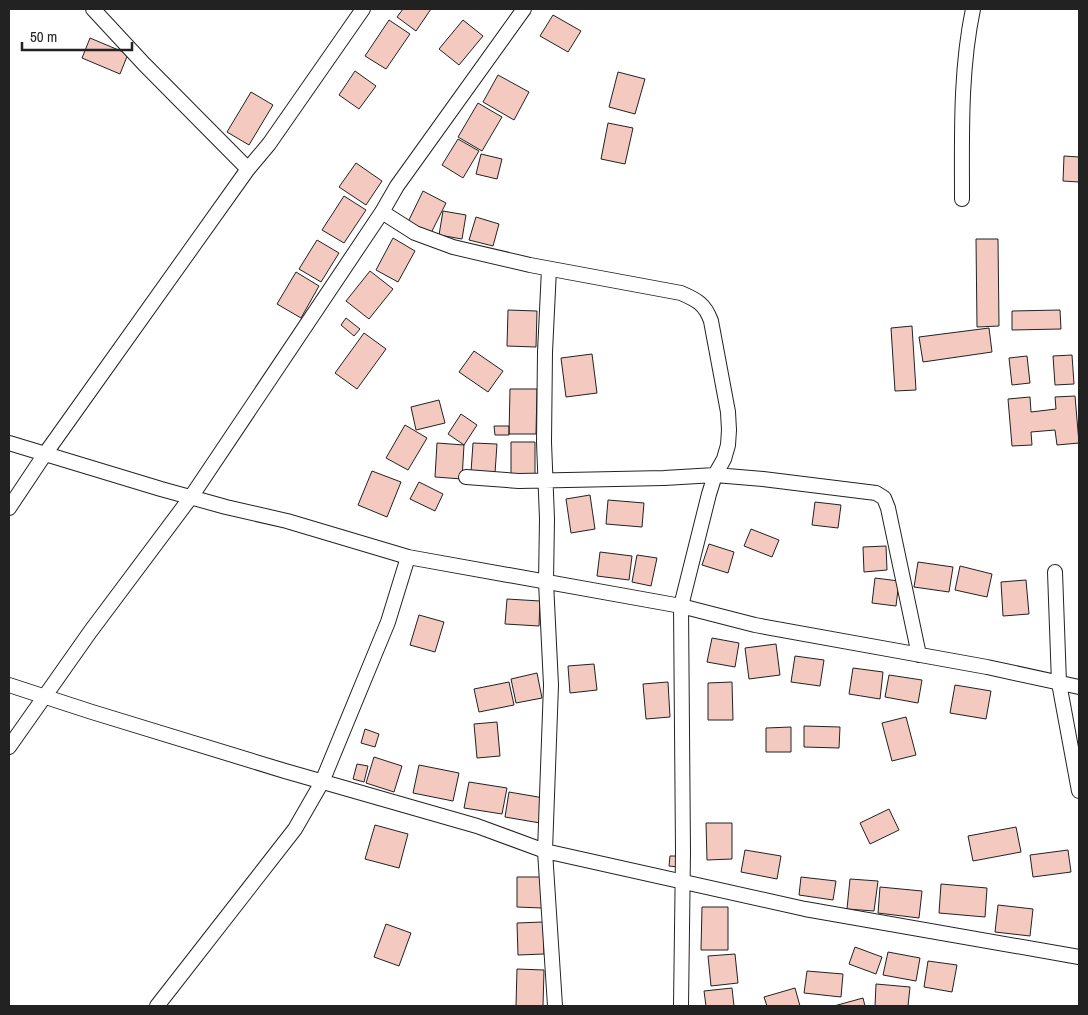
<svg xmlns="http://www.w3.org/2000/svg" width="1088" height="1015" viewBox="0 0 1088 1015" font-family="'Archivo Narrow',sans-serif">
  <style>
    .building { fill: #f3c9c0; stroke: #222 }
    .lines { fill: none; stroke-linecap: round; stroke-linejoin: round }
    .street-casing { stroke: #222; stroke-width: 16 }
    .street { stroke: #fff; stroke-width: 14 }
  </style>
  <rect width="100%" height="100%" fill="#fff"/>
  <path class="building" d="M 403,9 L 431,9 L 416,31 L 397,17 Z
    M 553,15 L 581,31 L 568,52 L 540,36 Z
    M 389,20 L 410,34 L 386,69 L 365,56 Z
    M 463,20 L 483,36 L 459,65 L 439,49 Z
    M 90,38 L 128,54 L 120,74 L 82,58 Z
    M 355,71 L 376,86 L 359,109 L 339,95 Z
    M 618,72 L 645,79 L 635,114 L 609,107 Z
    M 498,75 L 529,92 L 514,120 L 483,102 Z
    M 251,92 L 273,105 L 249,145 L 227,132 Z
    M 478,103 L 502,117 L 482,151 L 458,137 Z
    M 608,123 L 633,128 L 625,164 L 601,159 Z
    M 458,139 L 479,151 L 463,178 L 442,165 Z
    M 481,154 L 502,159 L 497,179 L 476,174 Z
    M 1064,156 L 1079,157 L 1079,182 L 1063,181 Z
    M 356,163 L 382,181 L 366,205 L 339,187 Z
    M 423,191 L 446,203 L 431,233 L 408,222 Z
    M 344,196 L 366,210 L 344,243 L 322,230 Z
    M 443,211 L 466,215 L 462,239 L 439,235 Z
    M 476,217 L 499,224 L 493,246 L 469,240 Z
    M 393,238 L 415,251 L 398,282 L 376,270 Z
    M 976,239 L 998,239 L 999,326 L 977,327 Z
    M 317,240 L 339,253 L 321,282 L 299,269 Z
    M 370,271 L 393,289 L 369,319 L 346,301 Z
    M 296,272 L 319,286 L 301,318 L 277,304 Z
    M 508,310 L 537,311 L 536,347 L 507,346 Z
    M 1060,310 L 1061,329 L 1012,330 L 1012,311 Z
    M 346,318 L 360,329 L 354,336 L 341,325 Z
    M 912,326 L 916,390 L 895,391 L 891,328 Z
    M 989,328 L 992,352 L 923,362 L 919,337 Z
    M 364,333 L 386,349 L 357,389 L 335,373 Z
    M 474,351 L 503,371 L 488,392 L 459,372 Z
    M 592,354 L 597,393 L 566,397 L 561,358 Z
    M 1072,355 L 1074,384 L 1055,385 L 1053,356 Z
    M 1027,356 L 1030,383 L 1012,385 L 1009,358 Z
    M 510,389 L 537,389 L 536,434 L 509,434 Z
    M 1075,396 L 1079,443 L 1057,445 L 1055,430 L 1031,432 L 1032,445 L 1012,446 L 1008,399 L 1030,397 L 1031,412 L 1056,409 L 1055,397 Z
    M 439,400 L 445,423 L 416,430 L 411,407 Z
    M 461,414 L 477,425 L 464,445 L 448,434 Z
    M 405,425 L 427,438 L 408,470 L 386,458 Z
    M 494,426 L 509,426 L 509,435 L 495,435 Z
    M 511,442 L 535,442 L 535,478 L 511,478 Z
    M 437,443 L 464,445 L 462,479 L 435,477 Z
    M 473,443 L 497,444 L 495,473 L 471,472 Z
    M 372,471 L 401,482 L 387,517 L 358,505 Z
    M 419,482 L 443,494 L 435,511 L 410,499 Z
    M 590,495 L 595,529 L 571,533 L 566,499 Z
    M 608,500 L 644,503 L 642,527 L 606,524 Z
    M 815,502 L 841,505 L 838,528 L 812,525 Z
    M 751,529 L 779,540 L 772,557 L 744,546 Z
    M 709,544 L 734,552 L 728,573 L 702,565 Z
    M 886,546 L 887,570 L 864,572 L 863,547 Z
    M 600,552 L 632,556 L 629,580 L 597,576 Z
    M 637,555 L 657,558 L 651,586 L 632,582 Z
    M 918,562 L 953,567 L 949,592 L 914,587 Z
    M 960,566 L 992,574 L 987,597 L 955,590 Z
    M 875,578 L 899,581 L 896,606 L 872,603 Z
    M 1026,580 L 1029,614 L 1003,616 L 1001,582 Z
    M 507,599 L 540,601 L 539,626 L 505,624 Z
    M 419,615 L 444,622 L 435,652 L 410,645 Z
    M 712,638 L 739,643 L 735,667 L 707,662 Z
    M 776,644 L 780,675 L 749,679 L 745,648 Z
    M 795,656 L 824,660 L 820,686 L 791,682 Z
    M 594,664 L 597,690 L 570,693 L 568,666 Z
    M 853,668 L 883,672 L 880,699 L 849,694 Z
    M 537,673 L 542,698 L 516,703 L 511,679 Z
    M 889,675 L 922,680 L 918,703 L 885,697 Z
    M 509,682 L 514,705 L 479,712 L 474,689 Z
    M 668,682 L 670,717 L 646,719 L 643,684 Z
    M 732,682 L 733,720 L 708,720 L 708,683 Z
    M 955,685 L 991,691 L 986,719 L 950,713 Z
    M 906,717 L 916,755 L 892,761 L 882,723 Z
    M 497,722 L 500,756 L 477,758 L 474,724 Z
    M 804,726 L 840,727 L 839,748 L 804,747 Z
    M 791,727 L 791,752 L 766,752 L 766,728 Z
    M 365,729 L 379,734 L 375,747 L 361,743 Z
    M 374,757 L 402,766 L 394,792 L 366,783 Z
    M 357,764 L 368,766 L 364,782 L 353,779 Z
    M 419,765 L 459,773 L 453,801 L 413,793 Z
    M 469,782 L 507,788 L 502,814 L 464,808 Z
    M 509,792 L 544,798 L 540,823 L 505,817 Z
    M 889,809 L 899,830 L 870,844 L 860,823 Z
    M 706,823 L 732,823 L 732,859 L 707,860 Z
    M 375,825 L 408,834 L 399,868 L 365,859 Z
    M 1016,827 L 1021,852 L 973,861 L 968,836 Z
    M 745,850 L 781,856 L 777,879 L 741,872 Z
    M 1068,850 L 1071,872 L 1033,877 L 1030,855 Z
    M 670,856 L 679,856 L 678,867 L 669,866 Z
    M 517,877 L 543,877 L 542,908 L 517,907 Z
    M 801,877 L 836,881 L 833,900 L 799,895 Z
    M 850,879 L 878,881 L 874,911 L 847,909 Z
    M 941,884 L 987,888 L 985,917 L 939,913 Z
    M 880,887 L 922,891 L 919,918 L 878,913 Z
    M 998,905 L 1033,909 L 1030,936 L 995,932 Z
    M 702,907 L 728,907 L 728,950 L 701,950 Z
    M 543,922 L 544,954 L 518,955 L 517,923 Z
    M 386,924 L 411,933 L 399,966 L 374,957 Z
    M 855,947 L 882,957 L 876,974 L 849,964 Z
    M 888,952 L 920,958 L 916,981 L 883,975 Z
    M 735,954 L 738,983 L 711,986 L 708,956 Z
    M 928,961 L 957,965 L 952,992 L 924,987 Z
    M 517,969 L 544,970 L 543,1006 L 516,1006 Z
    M 807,971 L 843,974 L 841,997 L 804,993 Z
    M 876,984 L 910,987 L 908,1006 L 875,1006 Z
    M 732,988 L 734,1006 L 706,1006 L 704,991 Z
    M 795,988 L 800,1006 L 767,1006 L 764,997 Z
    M 863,998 L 865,1006 L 834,1006 Z"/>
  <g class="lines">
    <defs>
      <path id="street" d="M 93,9 L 144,64 L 248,169
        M 962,199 C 962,135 960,71 973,9
        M 382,212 L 415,233 L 453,247 L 530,265 L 681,293 C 697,300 705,304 711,321 L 728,412 L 729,430 L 728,445 L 724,459 L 715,475 L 709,494 L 681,606 L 683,852 L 681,1006
        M 549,269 L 545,352 L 544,442 L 547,519 L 546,582 L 551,685 L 545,851 L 555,1006
        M 9,443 L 161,489 L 226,507 L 287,521 L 408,557 L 681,606 L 755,625 L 987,667 L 1079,687
        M 466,477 L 519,481 L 664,478 L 715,475 L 763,479 L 876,493 L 884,498 L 888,508 L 919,655
        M 9,508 L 45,454 L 248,169 L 269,144 L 363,9
        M 1055,572 L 1059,683 L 1079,791
        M 9,685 L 92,712 L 285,771 L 477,826 L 545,851 L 805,909 L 1079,957
        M 9,747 L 90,632 L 191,497 L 382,212 L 397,186 L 524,9
        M 157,1006 L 295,829 L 322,782 L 388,622 L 408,557"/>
    </defs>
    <use href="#street" class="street-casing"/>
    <use href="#street" class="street"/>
  </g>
  <rect width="1088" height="1015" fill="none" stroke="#222222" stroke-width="20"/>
  <path d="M22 42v8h110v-8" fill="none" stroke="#222222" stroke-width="2.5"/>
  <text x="30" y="42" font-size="15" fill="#222222" stroke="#ffffff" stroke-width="4" paint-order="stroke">50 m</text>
</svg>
